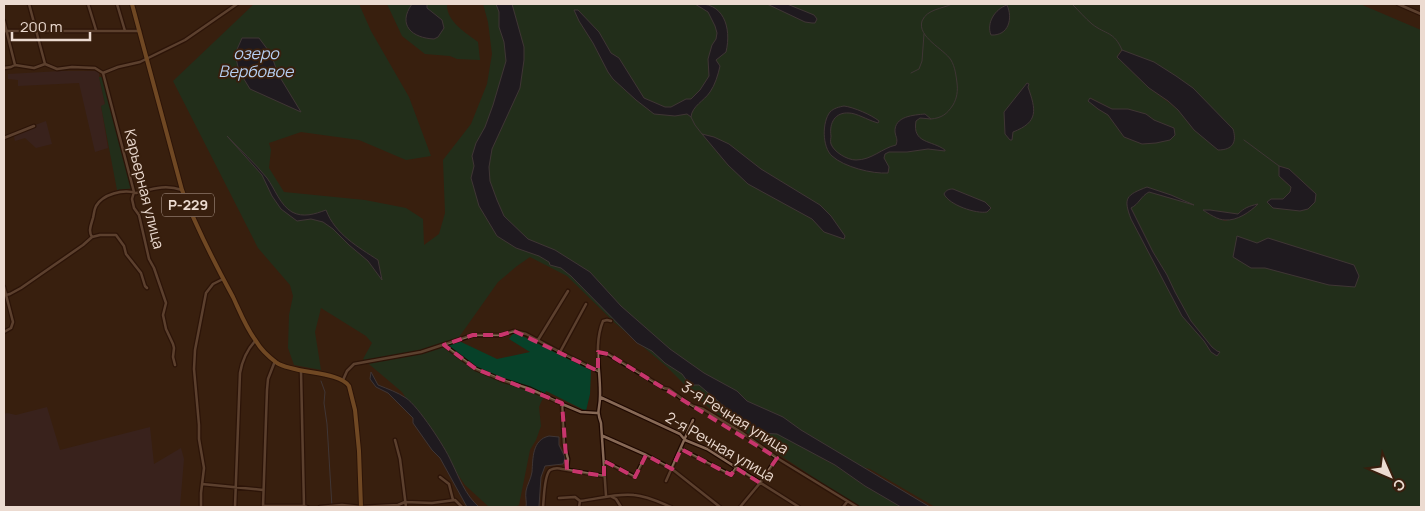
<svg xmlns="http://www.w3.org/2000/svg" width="1425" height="511" viewBox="0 0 1425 511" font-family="Manrope,sans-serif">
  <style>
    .industrial { fill: #3a272d }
    .green { fill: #074129; fill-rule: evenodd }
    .water { fill: #011634; stroke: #485163 }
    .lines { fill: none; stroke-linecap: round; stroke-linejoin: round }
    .stream { stroke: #485163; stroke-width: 1 }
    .minor-casing { stroke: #1e0800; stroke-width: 5 }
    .major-casing { stroke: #1e0800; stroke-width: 6 }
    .minor { stroke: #876956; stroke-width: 2.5 }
    .major { stroke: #b37b3c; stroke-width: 4 }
    .marked { fill: none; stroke: #c8356d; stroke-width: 4; stroke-dasharray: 10 6; stroke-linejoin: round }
    .labels { text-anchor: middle; stroke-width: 4; stroke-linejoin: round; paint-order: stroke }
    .shield { fill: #381f0e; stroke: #b6a396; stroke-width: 1 }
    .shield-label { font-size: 14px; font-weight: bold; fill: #ecdbd1 }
    .street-label { font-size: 15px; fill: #ecdbd1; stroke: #381f0e }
    .water-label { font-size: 16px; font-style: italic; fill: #b6cff2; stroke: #381f0e }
  </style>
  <rect width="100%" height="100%" fill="#381f0e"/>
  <path class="industrial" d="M 61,71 L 99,71 L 99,77 L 105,105 L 101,106 L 108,148 L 95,152 L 79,83 L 18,86 L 18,80 L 8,79 L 8,74 Z
    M 46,121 L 52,144 L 36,148 L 25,138 L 15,141 L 13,133 Z
    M 47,407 L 60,450 L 150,427 L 154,464 L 181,448 L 184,459 L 180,507 L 4,507 L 4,414 L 7,413 L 16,415 Z"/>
  <path class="green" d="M 254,4 L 359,4 L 371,31 L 409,97 L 431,156 L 406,160 L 359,140 L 301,132 L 269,143 L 271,150 L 269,168 L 284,192 L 365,200 L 406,208 L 423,219 L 424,245 L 439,234 L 445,213 L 443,160 L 471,124 L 487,84 L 492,54 L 488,22 L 483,4 L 1360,4 L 1421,30 L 1421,507 L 935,507 L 870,469 L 819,457 L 835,465 L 865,486 L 901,507 L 861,507 L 837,493 L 760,442 L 734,427 L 703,403 L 667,367 L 615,323 L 567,276 L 530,257 L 517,266 L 498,282 L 457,340 L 497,359 L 530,352 L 509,339 L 514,332 L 591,370 L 590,394 L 586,411 L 546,391 L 539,407 L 541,426 L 536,440 L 530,450 L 519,505 L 515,507 L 489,507 L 465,485 L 402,392 L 363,359 L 372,343 L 366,336 L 321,308 L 315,332 L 321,370 L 294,365 L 288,348 L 289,315 L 293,296 L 290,285 L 258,248 L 173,81 ZM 1121,50 L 1193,88 L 1206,103 L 1194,130 L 1178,110 L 1168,102 L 1149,88 L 1117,57 ZM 1091,98 L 1112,109 L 1128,109 L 1146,114 L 1154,120 L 1174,128 L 1156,143 L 1142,144 L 1137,142 L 1124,137 L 1108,115 L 1098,109 L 1089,101 ZM 1280,166 L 1289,169 L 1316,194 L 1283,199 L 1290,192 L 1291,187 L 1279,176 ZM 1257,205 L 1246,214 L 1225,221 L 1208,214 L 1210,210 L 1238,214 C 1244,208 1249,206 1257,205 Z
    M 387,4 L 447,4 C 446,21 466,33 478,42 L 480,60 L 457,59 L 450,56 L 425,54 L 402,36 Z
    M 99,77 L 103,77 L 135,188 L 117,190 L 101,106 L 105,104 Z"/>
  <path class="water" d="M 412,4 L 427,4 L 427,8 L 442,20 L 444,28 L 438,37 L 434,39 C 412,38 397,25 412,4 Z
    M 496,4 L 512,4 L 524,47 L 524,60 L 520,88 L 492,149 L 489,167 L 490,181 L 497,200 L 504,216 L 528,239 L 555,250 L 590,272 L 621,306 L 670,349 L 704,373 L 737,391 L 747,401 L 783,417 L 801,430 L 930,507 L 901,507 L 865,486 L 835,465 L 777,434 L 760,433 L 740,420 L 699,385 L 690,385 L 682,374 L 665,363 L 652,351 L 637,343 L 571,276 L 561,268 L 550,265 L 549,262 L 539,256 L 516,248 L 497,236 L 479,206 L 471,178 L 474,166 L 472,156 L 476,143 L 485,127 L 493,105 L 506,61 L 504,42 L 499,27 L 499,12 Z
    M 695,4 C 723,1 732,27 726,52 L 716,60 L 720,66 C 718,75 715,85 710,92 C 704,101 692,106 691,117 L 687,114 L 675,116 L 654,114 L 636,100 L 613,79 L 608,72 L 593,43 L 579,21 L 574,10 L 578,10 L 599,32 L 611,53 L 619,58 L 644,98 L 665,107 L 671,107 L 686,99 L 691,99 L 700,90 L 709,76 L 708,59 L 712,45 L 716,39 L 717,33 L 715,26 L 708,12 Z
    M 767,4 L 787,4 L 814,15 L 817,19 L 815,23 L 812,23 L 805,22 Z
    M 1007,5 C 1013,18 1009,36 991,35 C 986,23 995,9 1007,5 Z
    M 242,38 L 259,38 L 271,54 L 278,74 L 301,112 L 250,89 L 239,71 L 235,54 Z
    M 1122,50 L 1154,62 L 1176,76 L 1193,88 L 1233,129 C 1237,142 1233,150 1218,150 L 1194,130 L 1178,110 L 1168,101 L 1149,88 L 1117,57 Z
    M 1027,83 L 1029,84 L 1028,87 C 1036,110 1039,122 1013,132 L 1012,140 L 1010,140 L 1005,134 L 1004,112 Z
    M 1090,98 L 1112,109 L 1128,109 L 1146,114 L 1154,120 L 1174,128 L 1175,135 L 1170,140 L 1156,143 L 1142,144 L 1124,137 L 1108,115 L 1098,109 L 1088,101 Z
    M 844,106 C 853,107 872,115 879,121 L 878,123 L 875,122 C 868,120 856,113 849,113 C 835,112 829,123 831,136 C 831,138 830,141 831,144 C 834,152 847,160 856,160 C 872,160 882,148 896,145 C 898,139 896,138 895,132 C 894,116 914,115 925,114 L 931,119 L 920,118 L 916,121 C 912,144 932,140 945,150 L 945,151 L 928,149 L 907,152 L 889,152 L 885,154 L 884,158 L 889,167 L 888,173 C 872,174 844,167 832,156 C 822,147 822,122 830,112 C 834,108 839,107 844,106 Z
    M 702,134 L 714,137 L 729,144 L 761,169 L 820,205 L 831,216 L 845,236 L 844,239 L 824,232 L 812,219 L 748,184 L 728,165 Z
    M 227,136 C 240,150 255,163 267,178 C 275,189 280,205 292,212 C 303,218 315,214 326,210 C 335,234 358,247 378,260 L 382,280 L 368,261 L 349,245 L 333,229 L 323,222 L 311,219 L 297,221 L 281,209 L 272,196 L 262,175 Z
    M 1279,166 L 1289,169 L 1316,194 L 1315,202 L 1308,209 L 1300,211 L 1273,208 L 1267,202 L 1271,199 L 1283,199 L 1290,192 L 1291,187 L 1279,176 Z
    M 1147,187 L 1171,195 L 1194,205 L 1149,192 C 1141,196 1139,204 1131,208 L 1153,252 L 1167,275 L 1175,292 L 1191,321 L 1212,347 L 1217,351 L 1220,352 L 1217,356 L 1211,352 L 1204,341 L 1182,316 L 1131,219 C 1123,198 1126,195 1147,187 Z
    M 953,189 L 985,202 L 991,208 L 987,212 C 976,214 949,205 944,194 C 946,190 949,189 953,189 Z
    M 1258,204 C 1250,212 1237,221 1225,220 C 1218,220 1209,214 1203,210 L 1210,210 L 1238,214 C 1244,208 1249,206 1258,204 Z
    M 1237,236 L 1257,243 L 1268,238 L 1354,265 L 1359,276 L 1355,287 L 1329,285 L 1265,268 L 1251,268 L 1233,257 Z
    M 371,372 L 378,385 C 388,389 397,392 406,398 C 418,406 445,447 451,461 C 459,477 465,495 479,507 L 467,507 L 440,458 L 432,450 L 413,423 L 413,418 L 388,393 L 376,387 L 370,379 Z
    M 549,436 L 559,437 L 559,445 L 565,457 L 564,462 L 563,464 L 545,466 L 541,477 L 539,506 L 539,507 L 526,507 C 527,502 525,497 526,491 C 527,485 531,479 532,472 C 533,458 532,440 549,436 Z"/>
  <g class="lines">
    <path class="stream" d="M 1072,4 C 1079,11 1085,18 1092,24 C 1106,35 1114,31 1122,50
      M 911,73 L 919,69 L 922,61 L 924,34
      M 691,117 L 695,125 L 702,134
      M 931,119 C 942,118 947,114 953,105 C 957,98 958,91 957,83 C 956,75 955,67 951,60 C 944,49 917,37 922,21 C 927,9 942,9 952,4
      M 1244,140 L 1279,166
      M 321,381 L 325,392 L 324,403 L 327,424 L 332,507"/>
    <defs>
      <path id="minor" d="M 29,4 L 45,64
        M 88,4 L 96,30
        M 117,4 L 125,31
        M 1398,4 L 1421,14
        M 4,21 L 15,65
        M 4,31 L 140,31
        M 4,68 L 11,67 L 15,65 L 34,68 L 45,64 L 57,69 L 72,67 L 95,68 L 103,73 L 118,67 L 140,62 L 185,40 L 237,4
        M 103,73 L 134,192 L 132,199 L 134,208 L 139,215 L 149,259 L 154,268 L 166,303 L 163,315 L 166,329 L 173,344 L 174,348 L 173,357 L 175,365
        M 4,138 L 34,126
        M 92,237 L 100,235 L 116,235 L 124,246 L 126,254 L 141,273 L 145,286 L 147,288
        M 4,287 L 13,322 L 11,328 L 4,332
        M 6,295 L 10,294 L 21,288 L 83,245 L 92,237 C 88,231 91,225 93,218 C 94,214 94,210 96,206 C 103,194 123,189 136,193 C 152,189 165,184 182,190
        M 538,340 L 568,291
        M 444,345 L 476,369 L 502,380 L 530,389 L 562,404
        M 560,352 L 586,304
        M 598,352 L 608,354 L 664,388 L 669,389 L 685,401 L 693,406 L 703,409 L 741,432 L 777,458 L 857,507
        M 301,371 L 304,507
        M 343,380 L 347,371 L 354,364 L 421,352 L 473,335 L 501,335 L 514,331 L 526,334 L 560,352 L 598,371
        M 600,397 L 680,434 L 685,440 L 707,449 L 799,507
        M 603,436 L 646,455 L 672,469 L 720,507
        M 395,440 L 400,459 L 406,507
        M 681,449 L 731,475 L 736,468
        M 604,461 L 635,477 L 646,455
        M 567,470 L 568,459 L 564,444 L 562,404 L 581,412 L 597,413
        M 440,477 L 449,484 L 453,500
        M 666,481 L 693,420
        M 202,484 L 263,490
        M 606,496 L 601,423 C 596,409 600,410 600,396 C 601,372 593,345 603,321 L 607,320 L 611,321
        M 612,497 L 616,499 L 621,507
        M 559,498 L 575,497 L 580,501 C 598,499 616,493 634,495 C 647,496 659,502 671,507
        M 263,506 L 304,506 L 307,507
        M 201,507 L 201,493 L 204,468 L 199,439 L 199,425 L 194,369 L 195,350 L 206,293 L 213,284 L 223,279
        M 235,507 L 240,373 C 242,361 247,350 255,341
        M 263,507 L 267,390 L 268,379 L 275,361
        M 320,507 L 342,505 L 361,507 L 398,505 L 405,502 L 432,503 L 455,500 L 462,507
        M 543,507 C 544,499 544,475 550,470 C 554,468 558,468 562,469 L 604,476
        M 579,507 L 580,501
        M 740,507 L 760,483 L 777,458
        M 843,507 L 847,502"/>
      <path id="major" d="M 132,4 L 182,190 C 196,227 214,262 233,297 C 240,312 246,328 256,341 C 261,350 269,357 277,363 C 295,374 339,371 349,386 L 355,410 L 359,451 L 361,507"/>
    </defs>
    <use href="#minor" class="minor-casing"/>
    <use href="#major" class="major-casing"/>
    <use href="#minor" class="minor"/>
    <use href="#major" class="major"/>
  </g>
  <path d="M0 0H1425V511H0ZM 514,331 L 598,371 L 598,352 L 608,354 L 777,458 L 760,483 L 736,468 L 731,475 L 681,449 L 672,469 L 646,455 L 635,477 L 604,461 L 604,476 L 567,470 L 562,403 L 476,369 L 444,345 L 473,335 L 501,335 Z" fill="#381f0e" fill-opacity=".55" fill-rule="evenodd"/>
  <path class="marked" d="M 514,331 L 598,371 L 598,352 L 608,354 L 777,458 L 760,483 L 736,468 L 731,475 L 681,449 L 672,469 L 646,455 L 635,477 L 604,461 L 604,476 L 567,470 L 562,403 L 476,369 L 444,345 L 473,335 L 501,335 Z"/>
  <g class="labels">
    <rect class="shield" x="162" y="193.5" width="52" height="23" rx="4"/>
    <g class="shield-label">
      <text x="188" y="210">Р-229</text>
    </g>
    <g class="street-label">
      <text transform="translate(144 189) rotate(76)" y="5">Карьерная улица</text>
      <text transform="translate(735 418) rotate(32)" y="5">3-я Речная улица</text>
      <text transform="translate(720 447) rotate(30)" y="5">2-я Речная улица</text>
    </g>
    <g class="water-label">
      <text x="256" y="59">озеро<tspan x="256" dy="18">Вербовое</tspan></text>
    </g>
  </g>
  <rect width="1425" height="511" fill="none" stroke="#ecdbd1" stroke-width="10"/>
  <g transform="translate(1390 476) rotate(135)" stroke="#381f0e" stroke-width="4" paint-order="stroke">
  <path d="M0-4L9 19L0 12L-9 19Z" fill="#ecdbd1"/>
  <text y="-8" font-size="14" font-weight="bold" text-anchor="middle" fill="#ecdbd1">С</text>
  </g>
  <path d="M12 32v8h78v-8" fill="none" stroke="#ecdbd1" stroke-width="2.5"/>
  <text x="20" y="32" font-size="15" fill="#ecdbd1" stroke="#381f0e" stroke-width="4" paint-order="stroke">200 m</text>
</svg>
